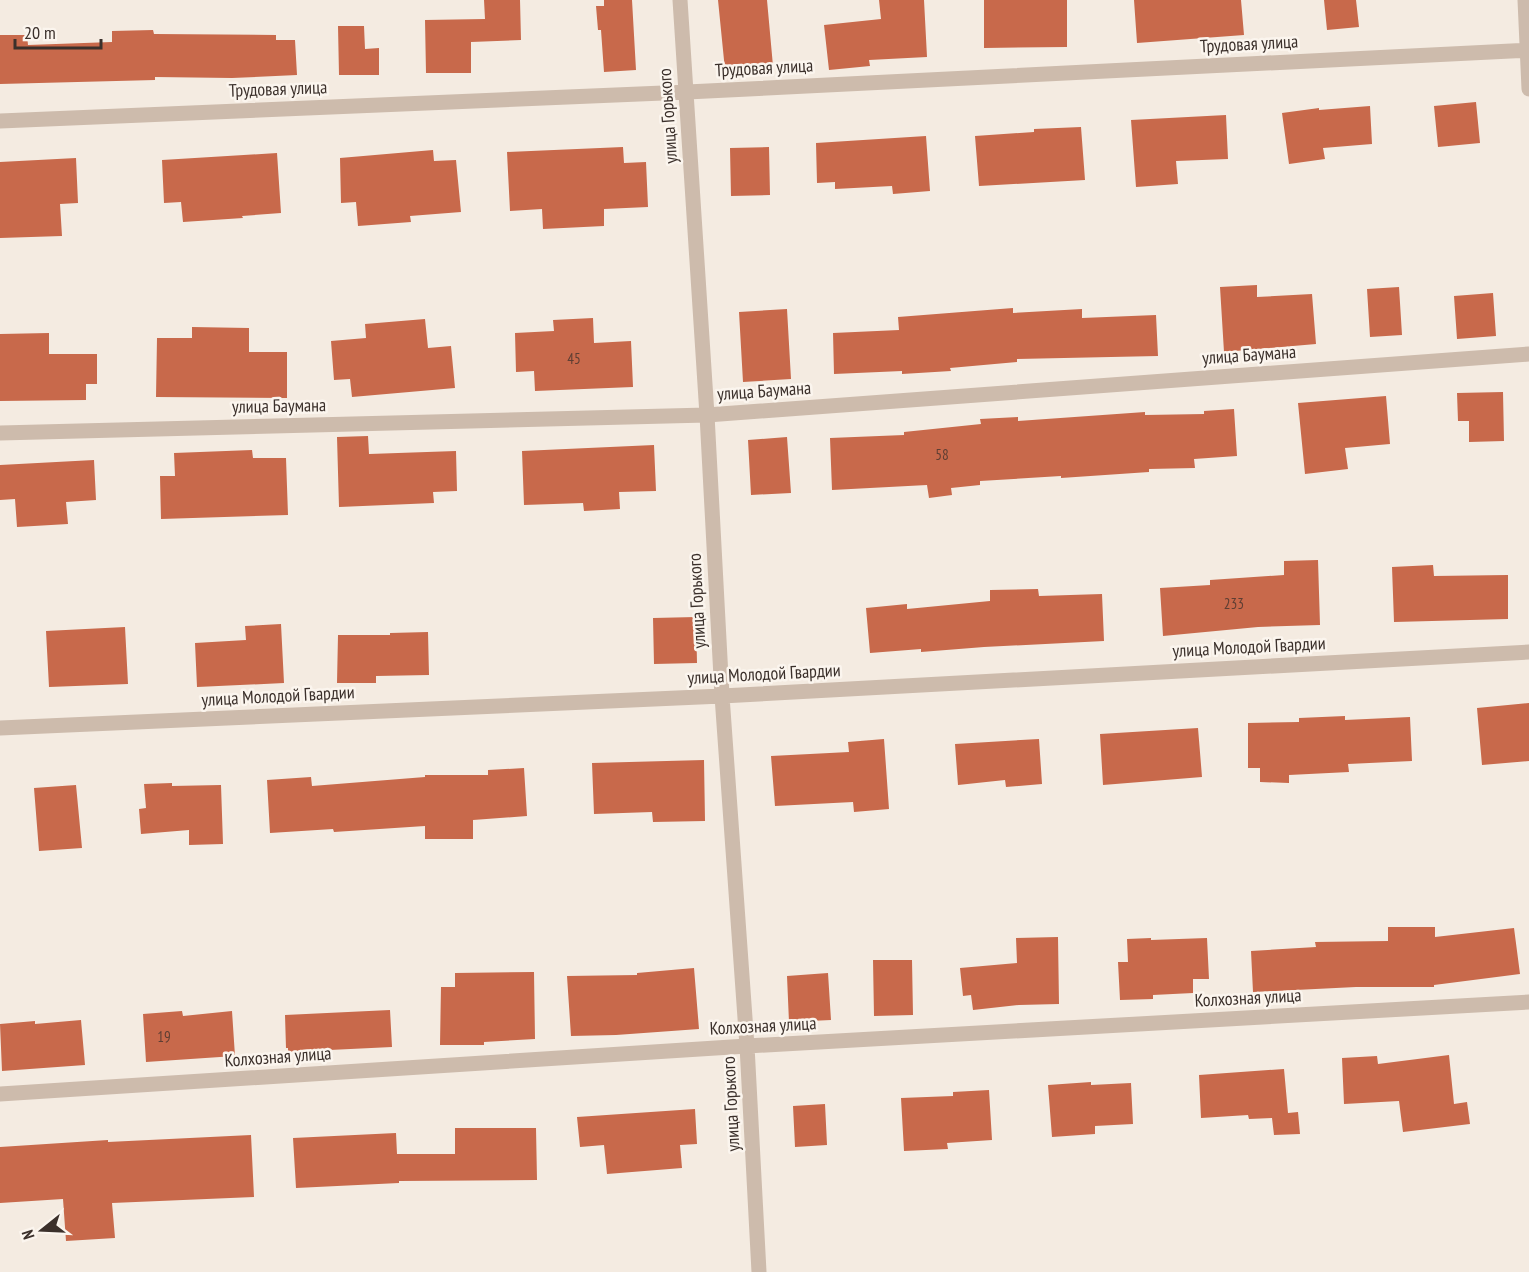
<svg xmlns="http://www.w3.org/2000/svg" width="1529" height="1272" viewBox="0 0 1529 1272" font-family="'PT Sans Narrow',sans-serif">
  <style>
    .building { fill: #c8694b }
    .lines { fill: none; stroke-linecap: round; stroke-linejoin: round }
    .street { stroke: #cdbbac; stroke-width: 15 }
    .labels { text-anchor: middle; stroke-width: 5; stroke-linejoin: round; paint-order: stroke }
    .number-label { font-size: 15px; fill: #5e3e33 }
    .street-label { font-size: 18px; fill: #3b302b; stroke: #fbf5ee }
  </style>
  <rect width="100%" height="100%" fill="#f4ebe1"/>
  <path class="building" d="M 484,0 L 520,0 L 521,40 L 471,42 L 471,73 L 426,73 L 425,20 L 485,19 Z
    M 604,0 L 632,0 L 636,70 L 604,72 L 601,30 L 598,30 L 596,6 L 604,6 Z
    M 718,0 L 767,0 L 773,66 L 725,70 Z
    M 879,0 L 924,0 L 927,57 L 869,60 L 870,66 L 829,70 L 824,25 L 881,19 Z
    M 984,0 L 1067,0 L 1067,47 L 984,48 Z
    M 1134,0 L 1241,0 L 1244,35 L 1137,43 Z
    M 1324,0 L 1356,0 L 1359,27 L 1327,30 Z
    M 338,26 L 364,26 L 365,49 L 379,48 L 379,75 L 339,75 Z
    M 153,30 L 154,34 L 276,35 L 276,40 L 295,40 L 297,75 L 232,78 L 155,77 L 155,80 L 0,84 L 0,35 L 27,35 L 28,45 L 112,42 L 112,31 Z
    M 1476,102 L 1480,143 L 1438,147 L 1434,106 Z
    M 1370,106 L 1372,144 L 1323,148 L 1325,159 L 1289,164 L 1282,113 L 1319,108 L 1319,110 Z
    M 1226,115 L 1228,159 L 1176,161 L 1178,184 L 1136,187 L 1131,120 Z
    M 1081,127 L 1085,180 L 979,186 L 975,136 L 1034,132 L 1034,129 Z
    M 926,136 L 930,191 L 893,194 L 892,186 L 835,189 L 835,182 L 817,183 L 816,143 Z
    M 623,147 L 624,163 L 646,162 L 648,207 L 604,209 L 604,226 L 543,229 L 542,209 L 510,211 L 507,152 Z
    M 769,147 L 770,195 L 731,196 L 730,148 Z
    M 433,150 L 434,161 L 456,160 L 461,212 L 410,216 L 411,222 L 358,226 L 356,202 L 341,203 L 340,158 Z
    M 277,153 L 281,213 L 242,216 L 243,218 L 183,222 L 181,202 L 164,203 L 162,160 Z
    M 76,158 L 78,203 L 60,204 L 62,236 L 0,238 L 0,162 Z
    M 1257,285 L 1257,297 L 1312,294 L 1316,344 L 1224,352 L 1220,287 Z
    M 1399,287 L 1402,335 L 1370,337 L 1367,289 Z
    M 1493,293 L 1496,336 L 1457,339 L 1454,296 Z
    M 1013,308 L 1013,313 L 1082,309 L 1082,318 L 1156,315 L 1158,356 L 1017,359 L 1017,362 L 950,368 L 951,371 L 902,374 L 902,371 L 834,374 L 833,333 L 899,330 L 898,317 Z
    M 787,309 L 791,379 L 743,382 L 739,312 Z
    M 593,318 L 594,343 L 631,341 L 633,387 L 535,391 L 534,371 L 516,372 L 515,333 L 554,331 L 553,320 Z
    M 425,319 L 428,348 L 451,346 L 455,388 L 352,397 L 350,379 L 334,380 L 331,341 L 366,338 L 365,324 Z
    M 192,327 L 249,328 L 249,352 L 287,352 L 287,398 L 156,397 L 157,338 L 192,338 Z
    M 49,333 L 49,354 L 97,354 L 97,384 L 86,384 L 86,400 L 0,401 L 0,334 Z
    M 1503,392 L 1504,441 L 1469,442 L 1469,421 L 1458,421 L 1457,393 Z
    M 1386,396 L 1390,444 L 1345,448 L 1348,469 L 1305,474 L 1298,403 Z
    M 1234,409 L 1237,456 L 1194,459 L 1195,468 L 1149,469 L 1149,472 L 1061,478 L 1061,476 L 980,481 L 980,485 L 951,488 L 952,495 L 929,498 L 927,485 L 832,490 L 830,438 L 904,435 L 904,432 L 981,424 L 980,419 L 1018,417 L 1018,421 L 1145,412 L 1145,415 L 1204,414 L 1204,411 Z
    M 368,436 L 369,454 L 456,451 L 457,491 L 433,492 L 434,503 L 339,507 L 337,437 Z
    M 787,437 L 791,493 L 751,495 L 748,440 Z
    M 654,445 L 656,491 L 619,492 L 620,509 L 584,511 L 583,503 L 524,505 L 522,451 Z
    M 252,450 L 253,458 L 286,458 L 288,515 L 161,519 L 160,476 L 175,476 L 174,453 Z
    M 94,460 L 96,500 L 66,502 L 68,524 L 17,527 L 15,499 L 0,500 L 0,465 Z
    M 1318,560 L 1320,625 L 1258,627 L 1163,636 L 1160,588 L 1210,585 L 1210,580 L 1284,575 L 1284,561 Z
    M 1433,565 L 1434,576 L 1508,575 L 1508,619 L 1394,622 L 1392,567 Z
    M 1038,589 L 1039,596 L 1102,594 L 1104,641 L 984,647 L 921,652 L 921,649 L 870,653 L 866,608 L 907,604 L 907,609 L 990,601 L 990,590 Z
    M 696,617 L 697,663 L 654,664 L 653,618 Z
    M 281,624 L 284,683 L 197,687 L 195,643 L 246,640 L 245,626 Z
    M 125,627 L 128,684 L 49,687 L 46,631 Z
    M 428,632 L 429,675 L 376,676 L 376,683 L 337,683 L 338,635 L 390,635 L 390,633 Z
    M 1529,703 L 1529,761 L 1482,765 L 1477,708 Z
    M 1345,716 L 1345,720 L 1410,717 L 1412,761 L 1348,764 L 1349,772 L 1289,775 L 1289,783 L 1260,782 L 1260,768 L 1248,768 L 1248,723 L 1299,722 L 1299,718 Z
    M 1198,728 L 1202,777 L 1103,785 L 1100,734 Z
    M 884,739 L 889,809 L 854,812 L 853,802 L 775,806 L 771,756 L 849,752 L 848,742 Z
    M 1039,739 L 1042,784 L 1006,787 L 1005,780 L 958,785 L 955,744 Z
    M 704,760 L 705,821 L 653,822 L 652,812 L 594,814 L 592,763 Z
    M 524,768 L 527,816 L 473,820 L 473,839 L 425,839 L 425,826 L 334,832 L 333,829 L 270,833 L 267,780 L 311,777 L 312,786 L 425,777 L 425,775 L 488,775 L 488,770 Z
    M 172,783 L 172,786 L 221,785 L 223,844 L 189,845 L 189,830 L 141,834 L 139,809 L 146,808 L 144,784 Z
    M 76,785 L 82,848 L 39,851 L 34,788 Z
    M 1388,927 L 1435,927 L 1435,937 L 1514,928 L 1520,974 L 1434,985 L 1434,987 L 1356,987 L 1253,992 L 1251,951 L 1316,947 L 1315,942 L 1388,941 Z
    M 1058,937 L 1059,1004 L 1019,1005 L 973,1010 L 971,995 L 963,996 L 960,968 L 1017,963 L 1016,938 Z
    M 1151,938 L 1151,940 L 1207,938 L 1209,979 L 1193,979 L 1193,993 L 1153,995 L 1153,999 L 1120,1000 L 1118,962 L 1128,962 L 1127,939 Z
    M 873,960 L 912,960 L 913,1015 L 874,1016 Z
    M 694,968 L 699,1029 L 616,1035 L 571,1036 L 567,976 L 637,975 L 637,973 Z
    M 534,972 L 535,1039 L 484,1042 L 484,1045 L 440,1045 L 441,987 L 455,987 L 455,973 Z
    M 828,973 L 831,1020 L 789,1022 L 787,976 Z
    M 390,1010 L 392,1047 L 288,1052 L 288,1048 L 286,1048 L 285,1015 Z
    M 182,1011 L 183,1016 L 232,1011 L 235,1056 L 146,1062 L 143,1014 Z
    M 81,1020 L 85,1065 L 2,1071 L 0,1024 L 35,1021 L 35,1024 Z
    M 1449,1055 L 1454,1104 L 1467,1102 L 1470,1124 L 1403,1132 L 1399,1101 L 1344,1104 L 1342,1058 L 1377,1056 L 1378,1064 Z
    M 1284,1069 L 1288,1113 L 1298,1112 L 1300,1134 L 1274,1135 L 1272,1118 L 1249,1119 L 1248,1115 L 1201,1118 L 1199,1075 Z
    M 1091,1082 L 1091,1085 L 1131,1083 L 1133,1124 L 1095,1126 L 1095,1134 L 1052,1137 L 1048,1085 Z
    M 989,1090 L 992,1140 L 947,1143 L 948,1149 L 904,1151 L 901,1098 L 953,1096 L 953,1092 Z
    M 825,1104 L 827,1145 L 795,1147 L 793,1106 Z
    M 695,1109 L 697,1144 L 680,1145 L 682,1168 L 607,1174 L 604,1145 L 580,1147 L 577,1117 Z
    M 455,1128 L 536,1128 L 537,1180 L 399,1181 L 399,1183 L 296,1188 L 293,1138 L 396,1133 L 397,1154 L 455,1154 Z
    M 251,1135 L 254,1197 L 112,1203 L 115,1238 L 66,1241 L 63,1199 L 0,1203 L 0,1147 L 108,1140 L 108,1142 Z"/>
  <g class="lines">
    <path class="street" d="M 680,0 L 707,415 L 722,696 L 747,1046 L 759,1272
      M 1525,0 L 1529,89
      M 0,121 L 687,92 L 1529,50
      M 0,433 L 707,415 L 1529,354
      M 0,728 L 722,696 L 1529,652
      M 0,1094 L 747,1046 L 1529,1002"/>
  </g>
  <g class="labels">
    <g class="number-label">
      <text x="574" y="364">45</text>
      <text x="942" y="460">58</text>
      <text x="1234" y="609">233</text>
      <text x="164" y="1042">19</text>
    </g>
    <g class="street-label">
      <text transform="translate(1249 44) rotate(-3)" y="6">Трудовая улица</text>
      <text transform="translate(764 68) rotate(-3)" y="6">Трудовая улица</text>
      <text transform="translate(278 89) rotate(-2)" y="6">Трудовая улица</text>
      <text transform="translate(668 116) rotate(-94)" y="6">улица Горького</text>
      <text transform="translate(1249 355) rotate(-4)" y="6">улица Баумана</text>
      <text transform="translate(764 391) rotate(-4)" y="6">улица Баумана</text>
      <text transform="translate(279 406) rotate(-1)" y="6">улица Баумана</text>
      <text transform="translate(697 601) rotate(-93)" y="6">улица Горького</text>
      <text transform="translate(1249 647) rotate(-3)" y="6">улица Молодой Гвардии</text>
      <text transform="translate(764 674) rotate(-3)" y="6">улица Молодой Гвардии</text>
      <text transform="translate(278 696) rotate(-3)" y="6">улица Молодой Гвардии</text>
      <text transform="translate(1248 998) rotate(-3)" y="6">Колхозная улица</text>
      <text transform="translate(763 1026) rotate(-3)" y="6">Колхозная улица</text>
      <text transform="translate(278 1057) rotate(-4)" y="6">Колхозная улица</text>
      <text transform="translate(731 1104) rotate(-93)" y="6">улица Горького</text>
    </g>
  </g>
  <g transform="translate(42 1230) rotate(252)" stroke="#fbf5ee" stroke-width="4.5" paint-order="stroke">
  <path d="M0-4.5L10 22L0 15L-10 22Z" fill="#3b302b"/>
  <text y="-9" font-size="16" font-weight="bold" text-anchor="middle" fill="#3b302b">N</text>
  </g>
  <path d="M15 39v9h86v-9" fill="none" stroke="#3b302b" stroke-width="3"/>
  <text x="24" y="39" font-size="18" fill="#3b302b" stroke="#fbf5ee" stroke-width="4.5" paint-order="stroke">20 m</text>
</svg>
